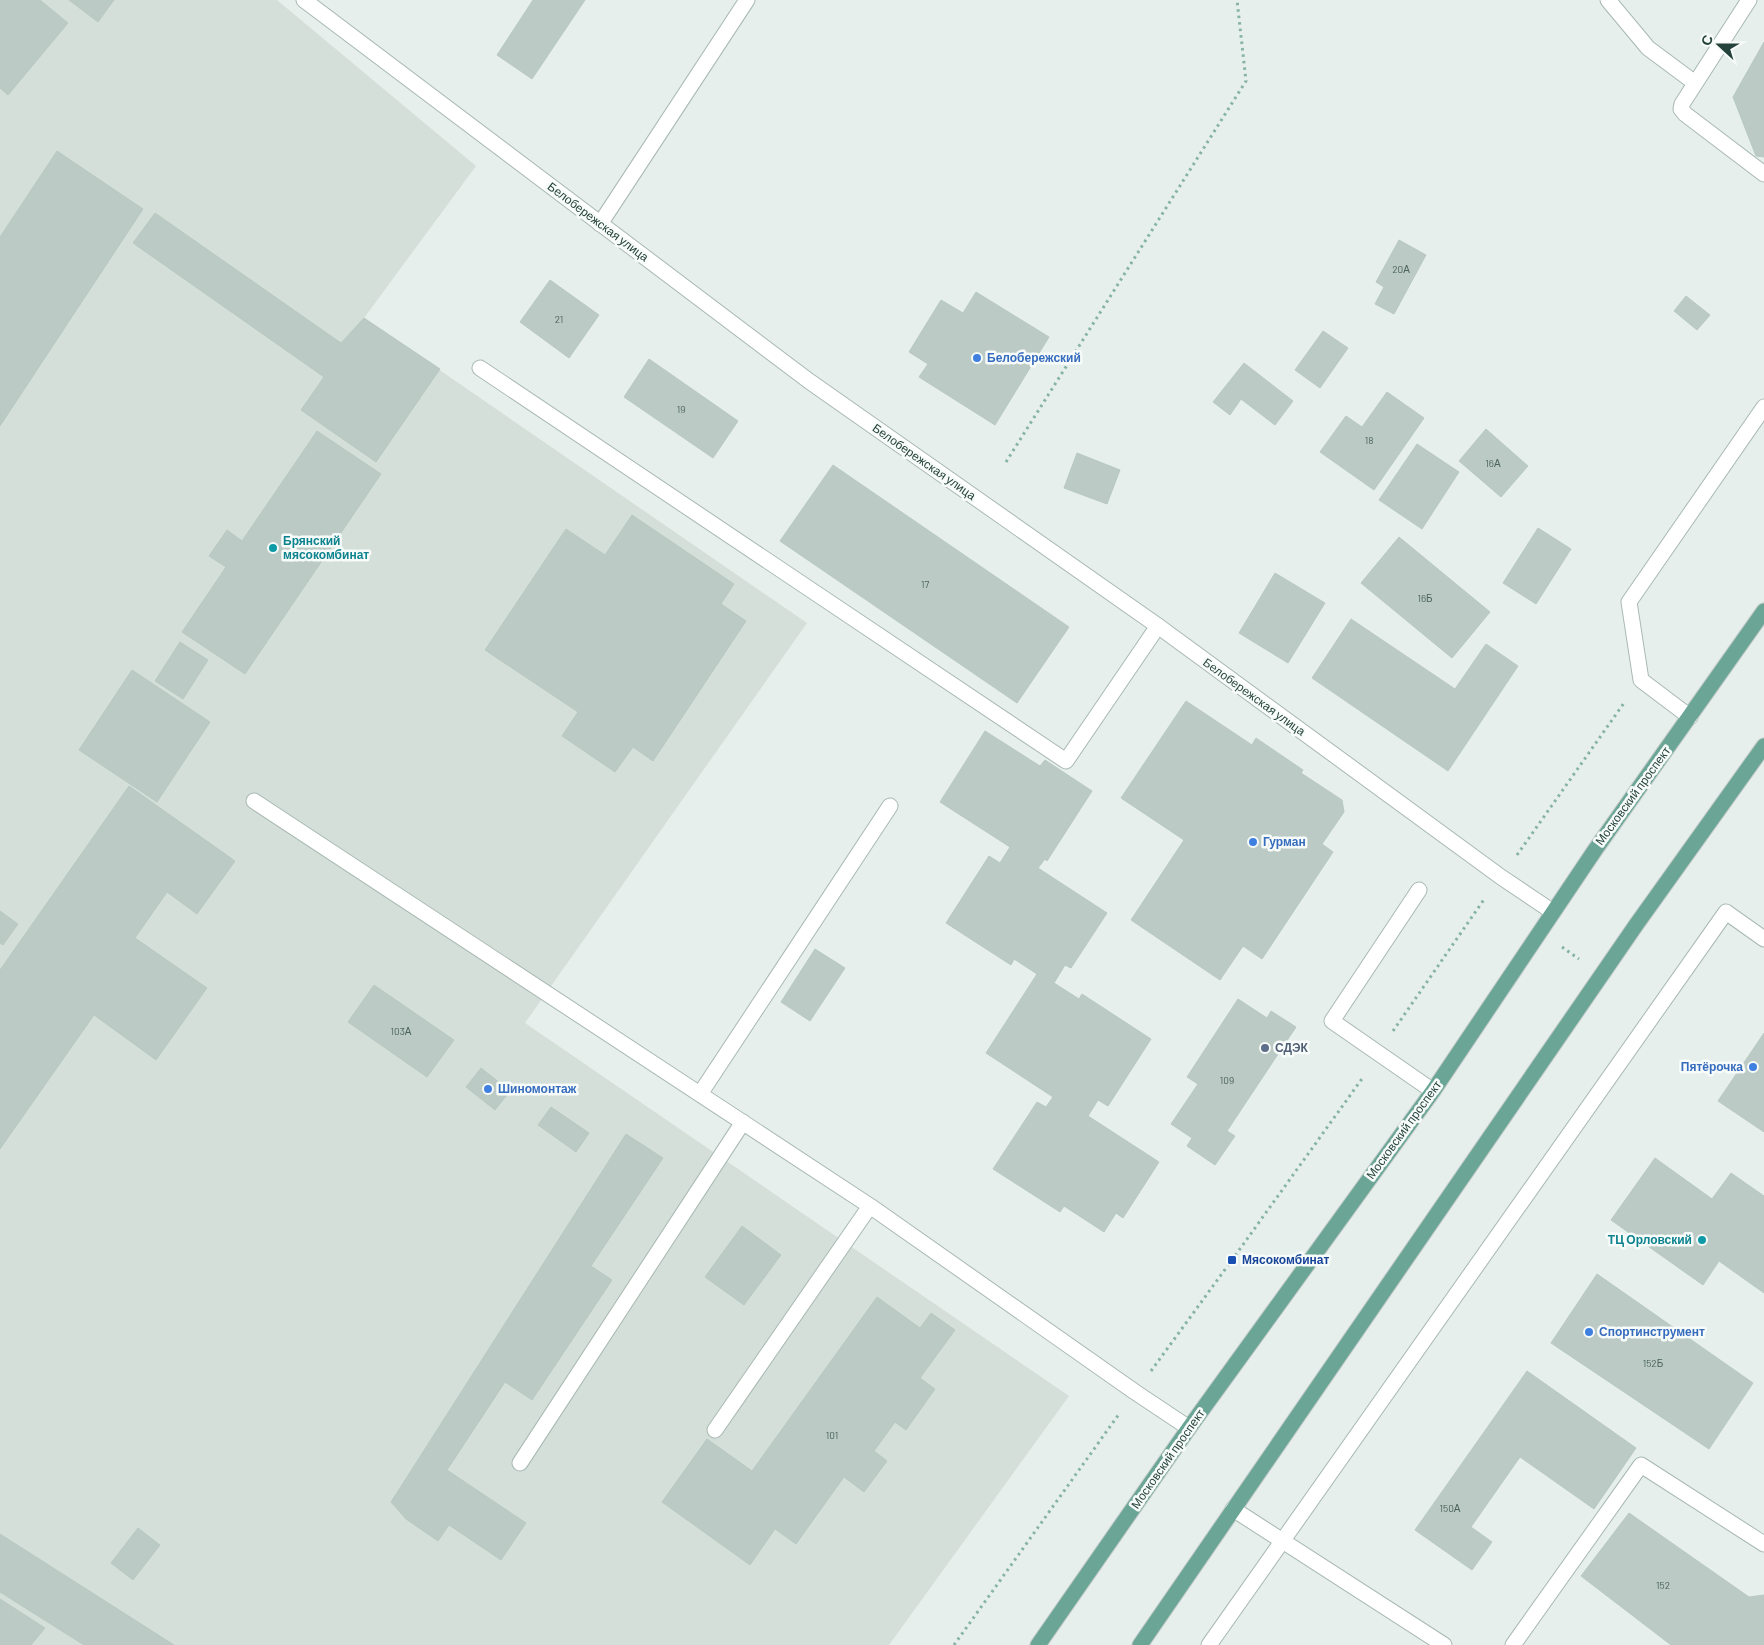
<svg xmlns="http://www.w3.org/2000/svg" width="1764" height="1645" viewBox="0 0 1764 1645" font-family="Barlow,sans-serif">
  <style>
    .built { fill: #d4dfda }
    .building { fill: #bbcac4; stroke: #b8c9c2 }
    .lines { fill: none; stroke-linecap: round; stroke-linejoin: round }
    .lane-casing { stroke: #a8b8b2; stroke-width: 17 }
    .street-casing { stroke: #a8b8b2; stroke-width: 17 }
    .primary-casing { stroke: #c2cac8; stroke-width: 17 }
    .path { stroke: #86b3a5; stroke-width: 3; stroke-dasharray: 2.5 4; stroke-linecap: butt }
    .lane { stroke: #fff; stroke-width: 15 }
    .street { stroke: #fff; stroke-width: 15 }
    .primary { stroke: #6aa596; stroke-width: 15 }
    .shop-dot { fill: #3f7fe0; stroke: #f7fbf9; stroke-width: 2 }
    .culture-dot { fill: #0f9aa8; stroke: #f7fbf9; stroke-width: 2 }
    .service-dot { fill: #5c6f8a; stroke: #f7fbf9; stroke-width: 2 }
    .transit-dot { fill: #1a4fb4; stroke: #f7fbf9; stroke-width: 2 }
    .labels { text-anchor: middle; stroke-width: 5; stroke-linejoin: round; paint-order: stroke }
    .number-label { font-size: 10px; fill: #4a645c }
    .street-label { font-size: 12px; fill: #24423a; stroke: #f7fbf9 }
    .shop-label { font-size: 12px; font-weight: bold; fill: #366cbe; stroke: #f7fbf9; text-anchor: start }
    .culture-label { font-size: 12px; font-weight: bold; fill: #0d838f; stroke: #f7fbf9; text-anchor: start }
    .service-label { font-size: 12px; font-weight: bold; fill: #4e5e75; stroke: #f7fbf9; text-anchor: start }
    .transit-label { font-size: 12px; font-weight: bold; fill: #164399; stroke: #f7fbf9; text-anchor: start }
  </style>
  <rect width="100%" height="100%" fill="#e6efeb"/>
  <path class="built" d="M 0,0 L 277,0 L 476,166 L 364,318 L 807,623 L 525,1023 L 1069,1396 L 889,1645 L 0,1645 Z"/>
  <path class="building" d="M 0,0 L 40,0 L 68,23 L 8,95 L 0,88 Z
    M 69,0 L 114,0 L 98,22 Z
    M 533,0 L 585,0 L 532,79 L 497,55 Z
    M 1764,42 L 1764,157 L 1756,156 L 1733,97 Z
    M 57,151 L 143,209 L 0,426 L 0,237 Z
    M 155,213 L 341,343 L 364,318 L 440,369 L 376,462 L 301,410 L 324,377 L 133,243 Z
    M 1399,240 L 1426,255 L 1394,314 L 1375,304 L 1384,287 L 1376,282 Z
    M 550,280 L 599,315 L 569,358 L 520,322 Z
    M 976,292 L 1049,337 L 995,425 L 919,377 L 928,364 L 909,352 L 941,300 L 963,313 Z
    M 1686,296 L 1710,315 L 1697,330 L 1674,311 Z
    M 1323,331 L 1348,348 L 1320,388 L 1295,370 Z
    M 649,359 L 738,421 L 713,458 L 624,397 Z
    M 1244,363 L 1293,401 L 1275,425 L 1241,399 L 1230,415 L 1213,402 Z
    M 1387,392 L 1424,418 L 1374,490 L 1320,452 L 1346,416 L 1362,427 Z
    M 1486,429 L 1528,466 L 1501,497 L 1459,461 Z
    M 317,431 L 381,474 L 245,674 L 182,632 L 226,567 L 209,556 L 227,530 L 242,541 Z
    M 1417,444 L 1459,472 L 1422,529 L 1379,500 Z
    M 1077,453 L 1120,470 L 1107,504 L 1064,488 Z
    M 833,465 L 1069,627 L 1017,703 L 780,541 Z
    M 632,515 L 734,584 L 721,604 L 746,621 L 653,761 L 633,747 L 615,772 L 562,736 L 578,712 L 485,650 L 566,529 L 605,555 Z
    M 1538,528 L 1571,549 L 1536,604 L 1503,583 Z
    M 1399,537 L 1490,612 L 1452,658 L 1361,583 Z
    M 1275,573 L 1325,603 L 1288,663 L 1239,633 Z
    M 1351,619 L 1455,689 L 1486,644 L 1518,666 L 1448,771 L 1312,678 Z
    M 180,642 L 208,660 L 183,699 L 155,681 Z
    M 132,670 L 210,722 L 157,802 L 79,750 Z
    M 1186,701 L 1252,745 L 1256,738 L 1303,770 L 1301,773 L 1342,800 L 1344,812 L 1322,844 L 1333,852 L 1262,959 L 1243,946 L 1220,980 L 1131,920 L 1184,840 L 1121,798 Z
    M 985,731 L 1040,766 L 1045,760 L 1092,791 L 1047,861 L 1045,859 L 1038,868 L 1107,913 L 1071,968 L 1065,965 L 1054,983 L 1079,999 L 1082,994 L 1151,1039 L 1108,1106 L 1098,1100 L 1088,1116 L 1159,1162 L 1123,1218 L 1116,1213 L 1104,1232 L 1064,1206 L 1060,1212 L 993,1169 L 1037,1102 L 1046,1107 L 1053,1097 L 986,1053 L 1037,974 L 1014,959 L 1011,965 L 946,923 L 989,856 L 1000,863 L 1010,847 L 940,802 Z
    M 129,786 L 235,861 L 197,914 L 167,892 L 135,938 L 207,988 L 156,1060 L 94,1015 L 0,1149 L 0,970 Z
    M 0,911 L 18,924 L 3,945 L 0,943 Z
    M 815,949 L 845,968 L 810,1021 L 781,1002 Z
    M 374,985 L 454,1040 L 427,1077 L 348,1022 Z
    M 1238,999 L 1267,1018 L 1271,1011 L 1296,1027 L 1227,1131 L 1235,1136 L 1215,1165 L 1187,1146 L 1192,1138 L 1171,1124 L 1198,1084 L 1187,1077 Z
    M 1764,1033 L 1764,1132 L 1718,1101 Z
    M 481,1068 L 510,1091 L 495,1110 L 466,1087 Z
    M 551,1107 L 589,1133 L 576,1152 L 538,1125 Z
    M 626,1134 L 663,1158 L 591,1266 L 612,1280 L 532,1400 L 505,1382 L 447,1470 L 526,1523 L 501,1560 L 449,1525 L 438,1541 L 406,1519 L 391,1502 Z
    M 1655,1158 L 1712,1199 L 1731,1173 L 1764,1196 L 1764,1293 L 1719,1261 L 1703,1285 L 1611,1220 Z
    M 742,1226 L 781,1255 L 744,1305 L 705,1277 Z
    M 1597,1274 L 1753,1383 L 1709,1449 L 1551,1343 Z
    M 877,1297 L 920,1328 L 931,1313 L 955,1330 L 920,1378 L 935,1389 L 906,1430 L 895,1422 L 874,1451 L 887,1461 L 864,1492 L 844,1477 L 796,1544 L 775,1529 L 750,1565 L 662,1502 L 707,1439 L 752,1471 Z
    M 1527,1371 L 1636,1448 L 1594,1509 L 1520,1457 L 1471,1527 L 1492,1542 L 1472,1570 L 1415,1530 Z
    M 1629,1513 L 1749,1597 L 1764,1595 L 1764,1645 L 1671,1645 L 1581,1576 Z
    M 138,1528 L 160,1545 L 133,1580 L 111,1563 Z
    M 0,1534 L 174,1645 L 84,1645 L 0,1592 Z
    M 0,1599 L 45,1628 L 31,1645 L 0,1645 Z"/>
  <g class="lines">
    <defs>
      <path id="lane" d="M 1608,0 L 1648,48 L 1695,83
        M 1749,0 L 1682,104 L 1681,109 L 1685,114 L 1764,174
        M 600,224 L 747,0
        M 480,368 L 1066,761 L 1158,626
        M 1690,717 L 1641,680 L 1629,602 L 1764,407
        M 254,801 L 870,1206 L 1135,1392 L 1189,1428
        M 1419,890 L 1332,1021 L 1433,1091
        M 700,1094 L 890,806
        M 715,1430 L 870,1206
        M 520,1463 L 743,1122
        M 1209,1645 L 1726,912 L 1764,939
        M 1513,1645 L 1641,1465 L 1764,1544"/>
      <path id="street" d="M 304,0 L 809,381 L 1158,626 L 1501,877 L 1553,912
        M 1233,1509 L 1444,1645"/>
      <path id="primary" d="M 1038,1645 L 1189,1428 L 1433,1091 L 1595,850 L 1764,611
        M 1140,1645 L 1636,925 L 1764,746"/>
    </defs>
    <use href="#lane" class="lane-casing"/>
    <use href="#street" class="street-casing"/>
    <use href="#primary" class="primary-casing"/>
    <path class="path" d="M 1006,462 L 1246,81 L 1237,0
      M 1517,855 L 1624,703
      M 1562,947 L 1579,959
      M 1393,1031 L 1485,898
      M 1151,1371 L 1232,1260 L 1364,1076
      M 954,1645 L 1119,1414"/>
    <use href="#lane" class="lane"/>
    <use href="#street" class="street"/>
    <use href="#primary" class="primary"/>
  </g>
  <g class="shop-dot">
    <circle cx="977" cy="358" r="5"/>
    <circle cx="1253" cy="842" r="5"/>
    <circle cx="1753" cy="1067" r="5"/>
    <circle cx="488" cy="1089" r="5"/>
    <circle cx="1589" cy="1332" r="5"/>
  </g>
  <g class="culture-dot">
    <circle cx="273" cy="548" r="5"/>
    <circle cx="1702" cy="1240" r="5"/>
  </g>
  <circle class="service-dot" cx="1265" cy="1048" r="5"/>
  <rect class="transit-dot" x="1227" y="1255" width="10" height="10" rx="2.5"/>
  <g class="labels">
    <g class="number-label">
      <text x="1401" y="273">20А</text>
      <text x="559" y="323">21</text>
      <text x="681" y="413">19</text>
      <text x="1369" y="444">18</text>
      <text x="1493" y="467">16А</text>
      <text x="925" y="588">17</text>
      <text x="1425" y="602">16Б</text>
      <text x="401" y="1035">103А</text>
      <text x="1227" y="1084">109</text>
      <text x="1653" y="1367">152Б</text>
      <text x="832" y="1439">101</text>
      <text x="1450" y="1512">150А</text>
      <text x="1663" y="1589">152</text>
    </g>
    <g class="street-label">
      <text transform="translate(598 222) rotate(37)" y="4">Белобережская улица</text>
      <text transform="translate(924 462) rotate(35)" y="4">Белобережская улица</text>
      <text transform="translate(1254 697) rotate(36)" y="4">Белобережская улица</text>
      <text transform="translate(1633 796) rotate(-54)" y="4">Московский проспект</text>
      <text transform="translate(1404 1130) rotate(-54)" y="4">Московский проспект</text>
      <text transform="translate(1168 1459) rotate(-55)" y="4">Московский проспект</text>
    </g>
    <g class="shop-label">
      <text x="987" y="362">Белобережский</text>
      <text x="1263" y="846">Гурман</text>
      <text x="1743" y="1071" text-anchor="end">Пятёрочка</text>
      <text x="498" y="1093">Шиномонтаж</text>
      <text x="1599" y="1336">Спортинструмент</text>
    </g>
    <g class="culture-label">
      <text x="283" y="545">Брянский<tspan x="283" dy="14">мясокомбинат</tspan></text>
      <text x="1692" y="1244" text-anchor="end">ТЦ Орловский</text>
    </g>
    <g class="service-label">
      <text x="1275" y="1052">СДЭК</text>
    </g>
    <g class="transit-label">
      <text x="1242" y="1264">Мясокомбинат</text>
    </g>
  </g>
  <g transform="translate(1719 45) rotate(291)" stroke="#f7fbf9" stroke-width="4" paint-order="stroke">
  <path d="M0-4L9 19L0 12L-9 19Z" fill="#24423a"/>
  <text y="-8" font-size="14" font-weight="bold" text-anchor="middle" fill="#24423a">С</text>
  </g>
</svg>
